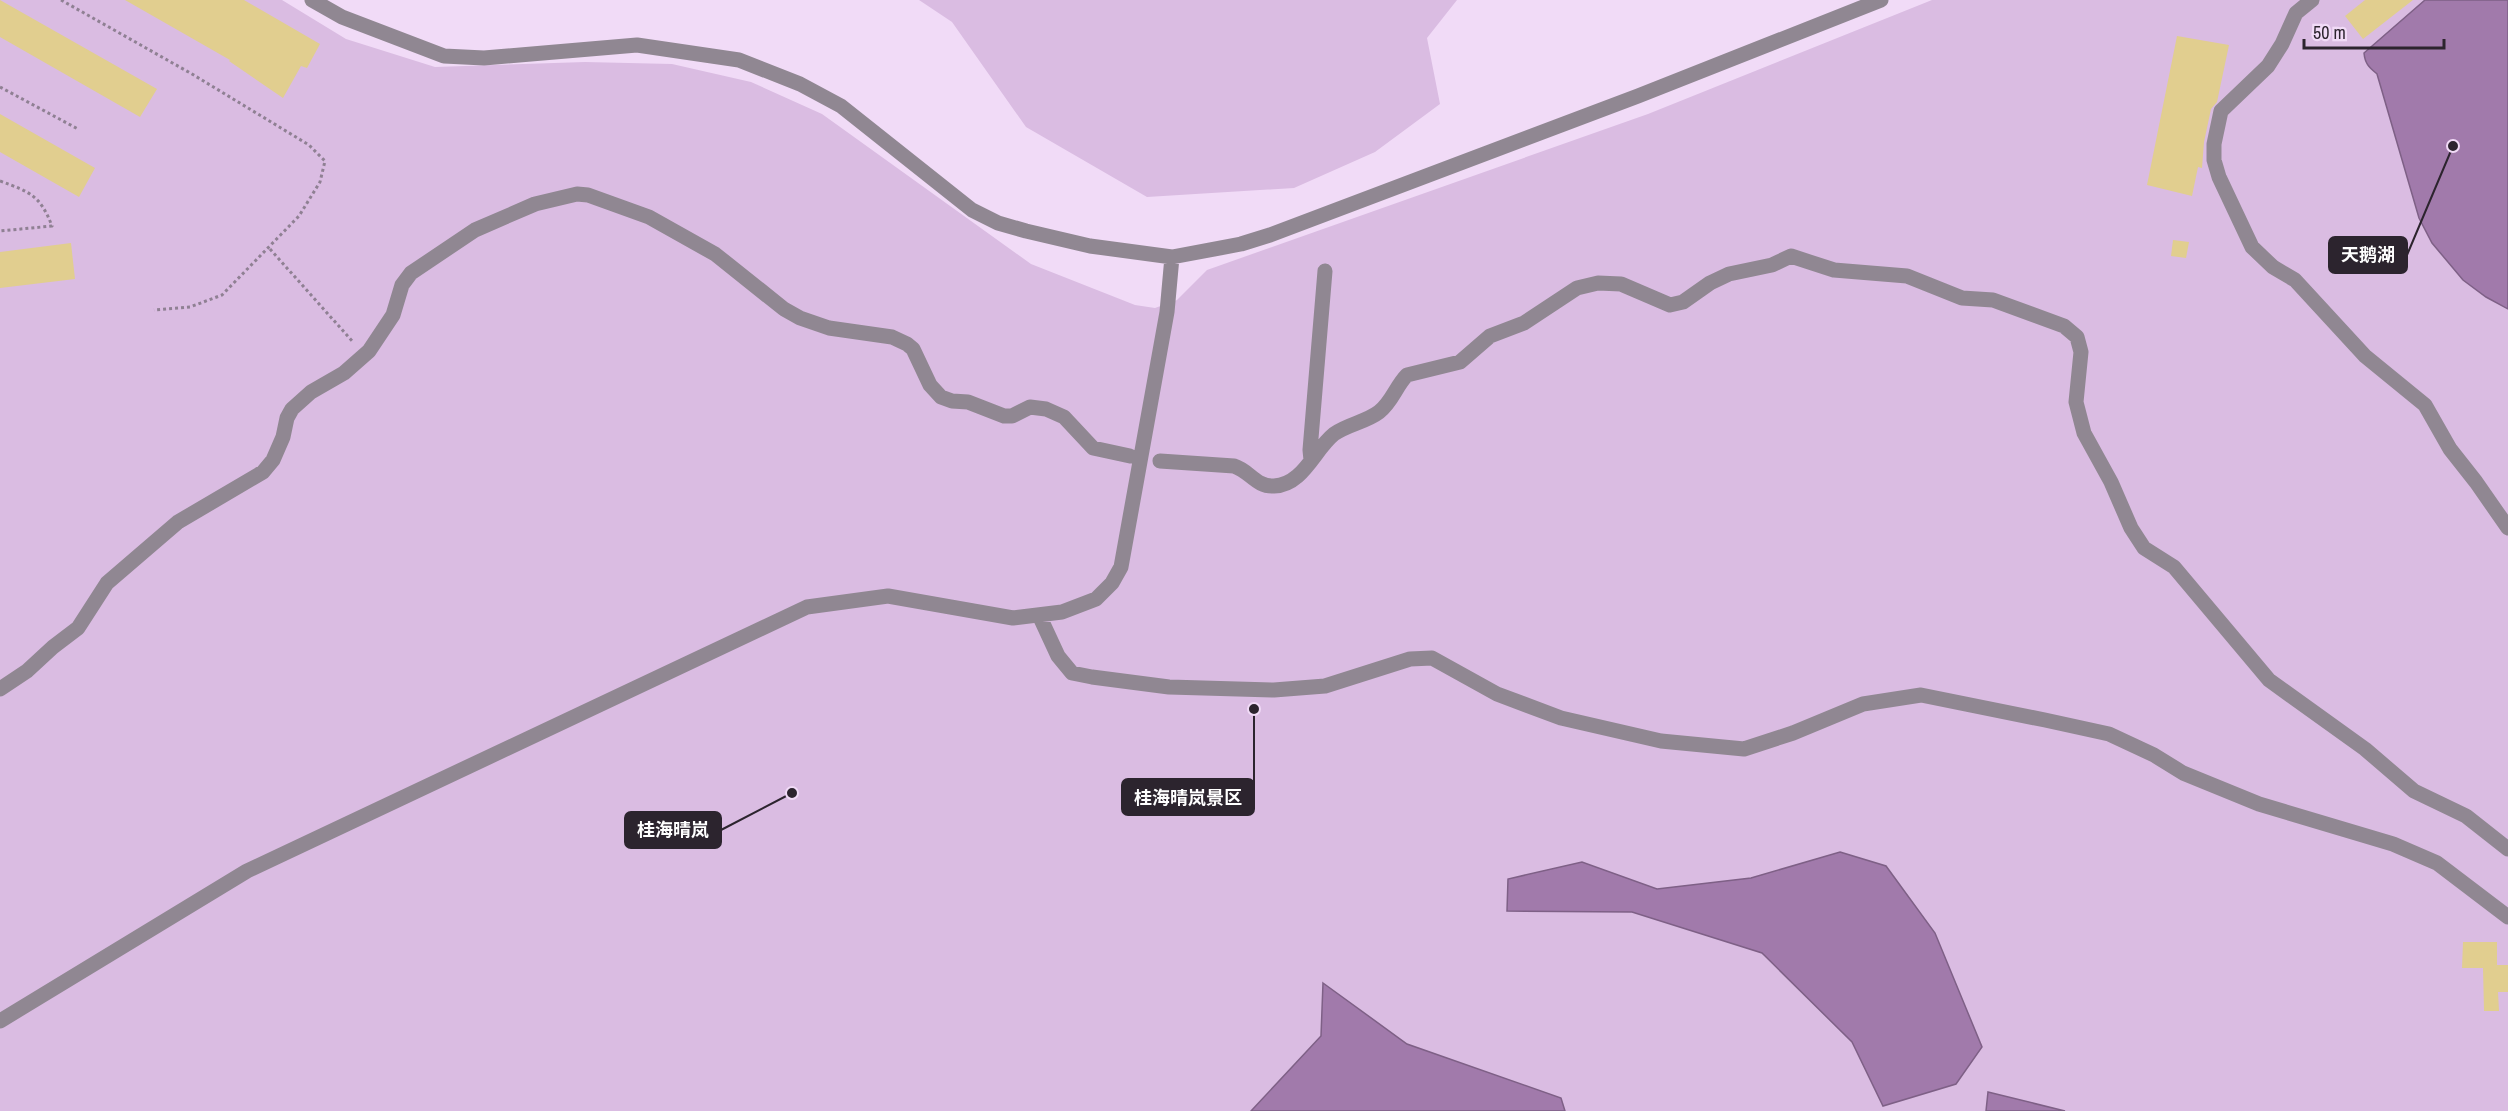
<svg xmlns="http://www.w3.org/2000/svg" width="2508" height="1111" viewBox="0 0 2508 1111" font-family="'Archivo Narrow','Noto Sans SC',sans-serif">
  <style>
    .green { fill: #dabce2 }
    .water { fill: #a17aab; stroke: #7e6086; stroke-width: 1.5 }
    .building { fill: #e1ce8f }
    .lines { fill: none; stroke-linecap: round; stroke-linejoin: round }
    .path { stroke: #8f8093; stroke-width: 3; stroke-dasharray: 3 3; stroke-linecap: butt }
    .minor { stroke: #908792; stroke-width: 15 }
    .leader { fill: none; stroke: #2c242e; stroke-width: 2 }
    .callout-dot { fill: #2c242e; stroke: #f1dbf7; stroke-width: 2 }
    .callout { fill: #2c242e; stroke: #2c242e; stroke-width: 2 }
    .callout-label { font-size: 18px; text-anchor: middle; font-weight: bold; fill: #fff }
  </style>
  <rect width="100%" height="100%" fill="#f1dbf7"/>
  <path class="green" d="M 0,0 L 282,0 L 346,39 L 435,67 L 585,62 L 672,64 L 751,82 L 822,114 L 1031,264 L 1135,305 L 1155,308 L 1177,300 L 1207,270 L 1648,114 L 1932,0 L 2508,0 L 2508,1111 L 0,1111 Z
    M 919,0 L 1457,0 L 1427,38 L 1440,104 L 1375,152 L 1294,188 L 1147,197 L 1026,127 L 952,22 Z"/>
  <path class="water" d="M 2425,0 L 2508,0 L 2508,309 L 2486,297 L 2463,280 L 2432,243 L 2419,218 L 2377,74 C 2369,67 2365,64 2364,53 Z
    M 1840,852 L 1886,866 L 1935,933 L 1982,1047 L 1956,1084 L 1883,1106 L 1852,1042 L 1762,953 L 1632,912 L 1507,911 L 1508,879 L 1582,862 L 1657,889 L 1751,878 Z
    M 1323,983 L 1407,1044 L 1561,1098 L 1565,1111 L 1251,1111 L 1321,1036 Z
    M 1988,1092 L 2065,1111 L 1986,1111 Z"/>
  <path class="building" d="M 0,0 L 157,89 L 140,117 L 0,37 Z
    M 125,0 L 244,0 L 320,44 L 307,68 L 301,66 L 283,98 L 229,61 L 230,60 Z
    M 2365,0 L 2413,0 L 2363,39 L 2345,16 Z
    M 2177,36 L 2229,45 L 2217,102 L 2211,109 L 2204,142 L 2202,168 L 2198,167 L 2192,196 L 2147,185 Z
    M 0,114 L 95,168 L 79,197 L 0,152 Z
    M 2173,240 L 2189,242 L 2186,258 L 2171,256 Z
    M 71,243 L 75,279 L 0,288 L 0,252 Z
    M 2463,942 L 2497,942 L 2497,965 L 2508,965 L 2508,992 L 2498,992 L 2499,1011 L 2484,1011 L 2483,968 L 2462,968 Z"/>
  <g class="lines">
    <path class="path" d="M 61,0 L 192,74 L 309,145 L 325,161 L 320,182 L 299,216 L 222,295 L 190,307 L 154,310
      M 0,87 L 78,129
      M 0,181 C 30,192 40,195 52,226 L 0,231
      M 270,249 L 353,342"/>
    <path class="minor" d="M 312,0 L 342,17 L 444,56 L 484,58 L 637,45 L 739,60 L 800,84 L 841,106 L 972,210 L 998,223 L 1026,231 L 1090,246 L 1172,257 L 1241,244 L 1270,235 L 1638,96 L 1881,0
      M 2312,0 L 2296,13 L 2282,44 L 2268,66 L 2221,111 L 2214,144 L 2214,160 L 2219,177 L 2252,247 L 2273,267 L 2295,280 L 2365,356 L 2425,405 L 2450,449 L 2476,482 L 2508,528
      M 1311,460 L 1310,450 L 1325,271
      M 1160,461 L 1234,466 C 1250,471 1256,487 1274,486 C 1303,485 1314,450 1334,434 C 1348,424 1366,422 1379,412 C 1392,402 1396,386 1407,375 L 1460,362 L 1490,336 L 1524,323 L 1577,288 L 1598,283 L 1621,284 L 1670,305 L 1683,302 L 1710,283 L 1729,274 L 1772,265 L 1791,256 L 1834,270 L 1907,276 L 1962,298 L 1993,300 L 2064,326 L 2077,337 L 2081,352 L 2076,402 L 2084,433 L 2111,482 L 2131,528 L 2144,548 L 2174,567 L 2269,680 L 2365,749 L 2414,791 L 2466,816 L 2508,849
      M 1039,615 L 1058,656 L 1072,673 L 1092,677 L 1169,687 L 1274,690 L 1325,686 L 1410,659 L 1432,658 L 1497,694 L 1561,718 L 1661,741 L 1744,749 L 1793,733 L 1863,704 L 1921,695 L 2045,720 L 2109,734 L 2154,755 L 2183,773 L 2259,804 L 2393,844 L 2437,863 L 2508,917
      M 0,689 L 27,671 L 53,647 L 78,628 L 107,583 L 178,522 L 263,472 L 273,460 L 283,437 L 287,418 L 292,409 L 311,392 L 344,373 L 369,351 L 393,315 L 402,285 L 411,273 L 475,230 L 535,204 L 577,194 L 588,195 L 649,217 L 715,254 L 784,309 L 800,318 L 829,328 L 892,337 L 907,344 L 913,349 L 930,385 L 941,397 L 952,401 L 968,402 L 1004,416 L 1012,416 L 1030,407 L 1046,409 L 1064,417 L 1093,448 L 1130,456
      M 0,1021 L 247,871 L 807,607 L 888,596 L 1013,618 L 1062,612 L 1096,599 L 1112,583 L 1121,567 L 1167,312 L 1172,257"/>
  </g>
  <path class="leader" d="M2453 146L2407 255M1254 709L1254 797M792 793L721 830"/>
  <g class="callout-dot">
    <circle cx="2453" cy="146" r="6"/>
    <circle cx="1254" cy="709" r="6"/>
    <circle cx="792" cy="793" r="6"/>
  </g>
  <g class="callout">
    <rect x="2329" y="237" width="78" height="36" rx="6"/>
    <rect x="1122" y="779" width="132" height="36" rx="6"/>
    <rect x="625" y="812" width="96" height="36" rx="6"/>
  </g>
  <g class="callout-label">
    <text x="2368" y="261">天鹅湖</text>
    <text x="1188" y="804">桂海晴岚景区</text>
    <text x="673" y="836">桂海晴岚</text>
  </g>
  <path d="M2304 39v9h140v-9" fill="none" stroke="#2c242e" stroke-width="3"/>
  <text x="2313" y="39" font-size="18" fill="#2c242e" stroke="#f1dbf7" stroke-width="4.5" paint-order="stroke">50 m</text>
</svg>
